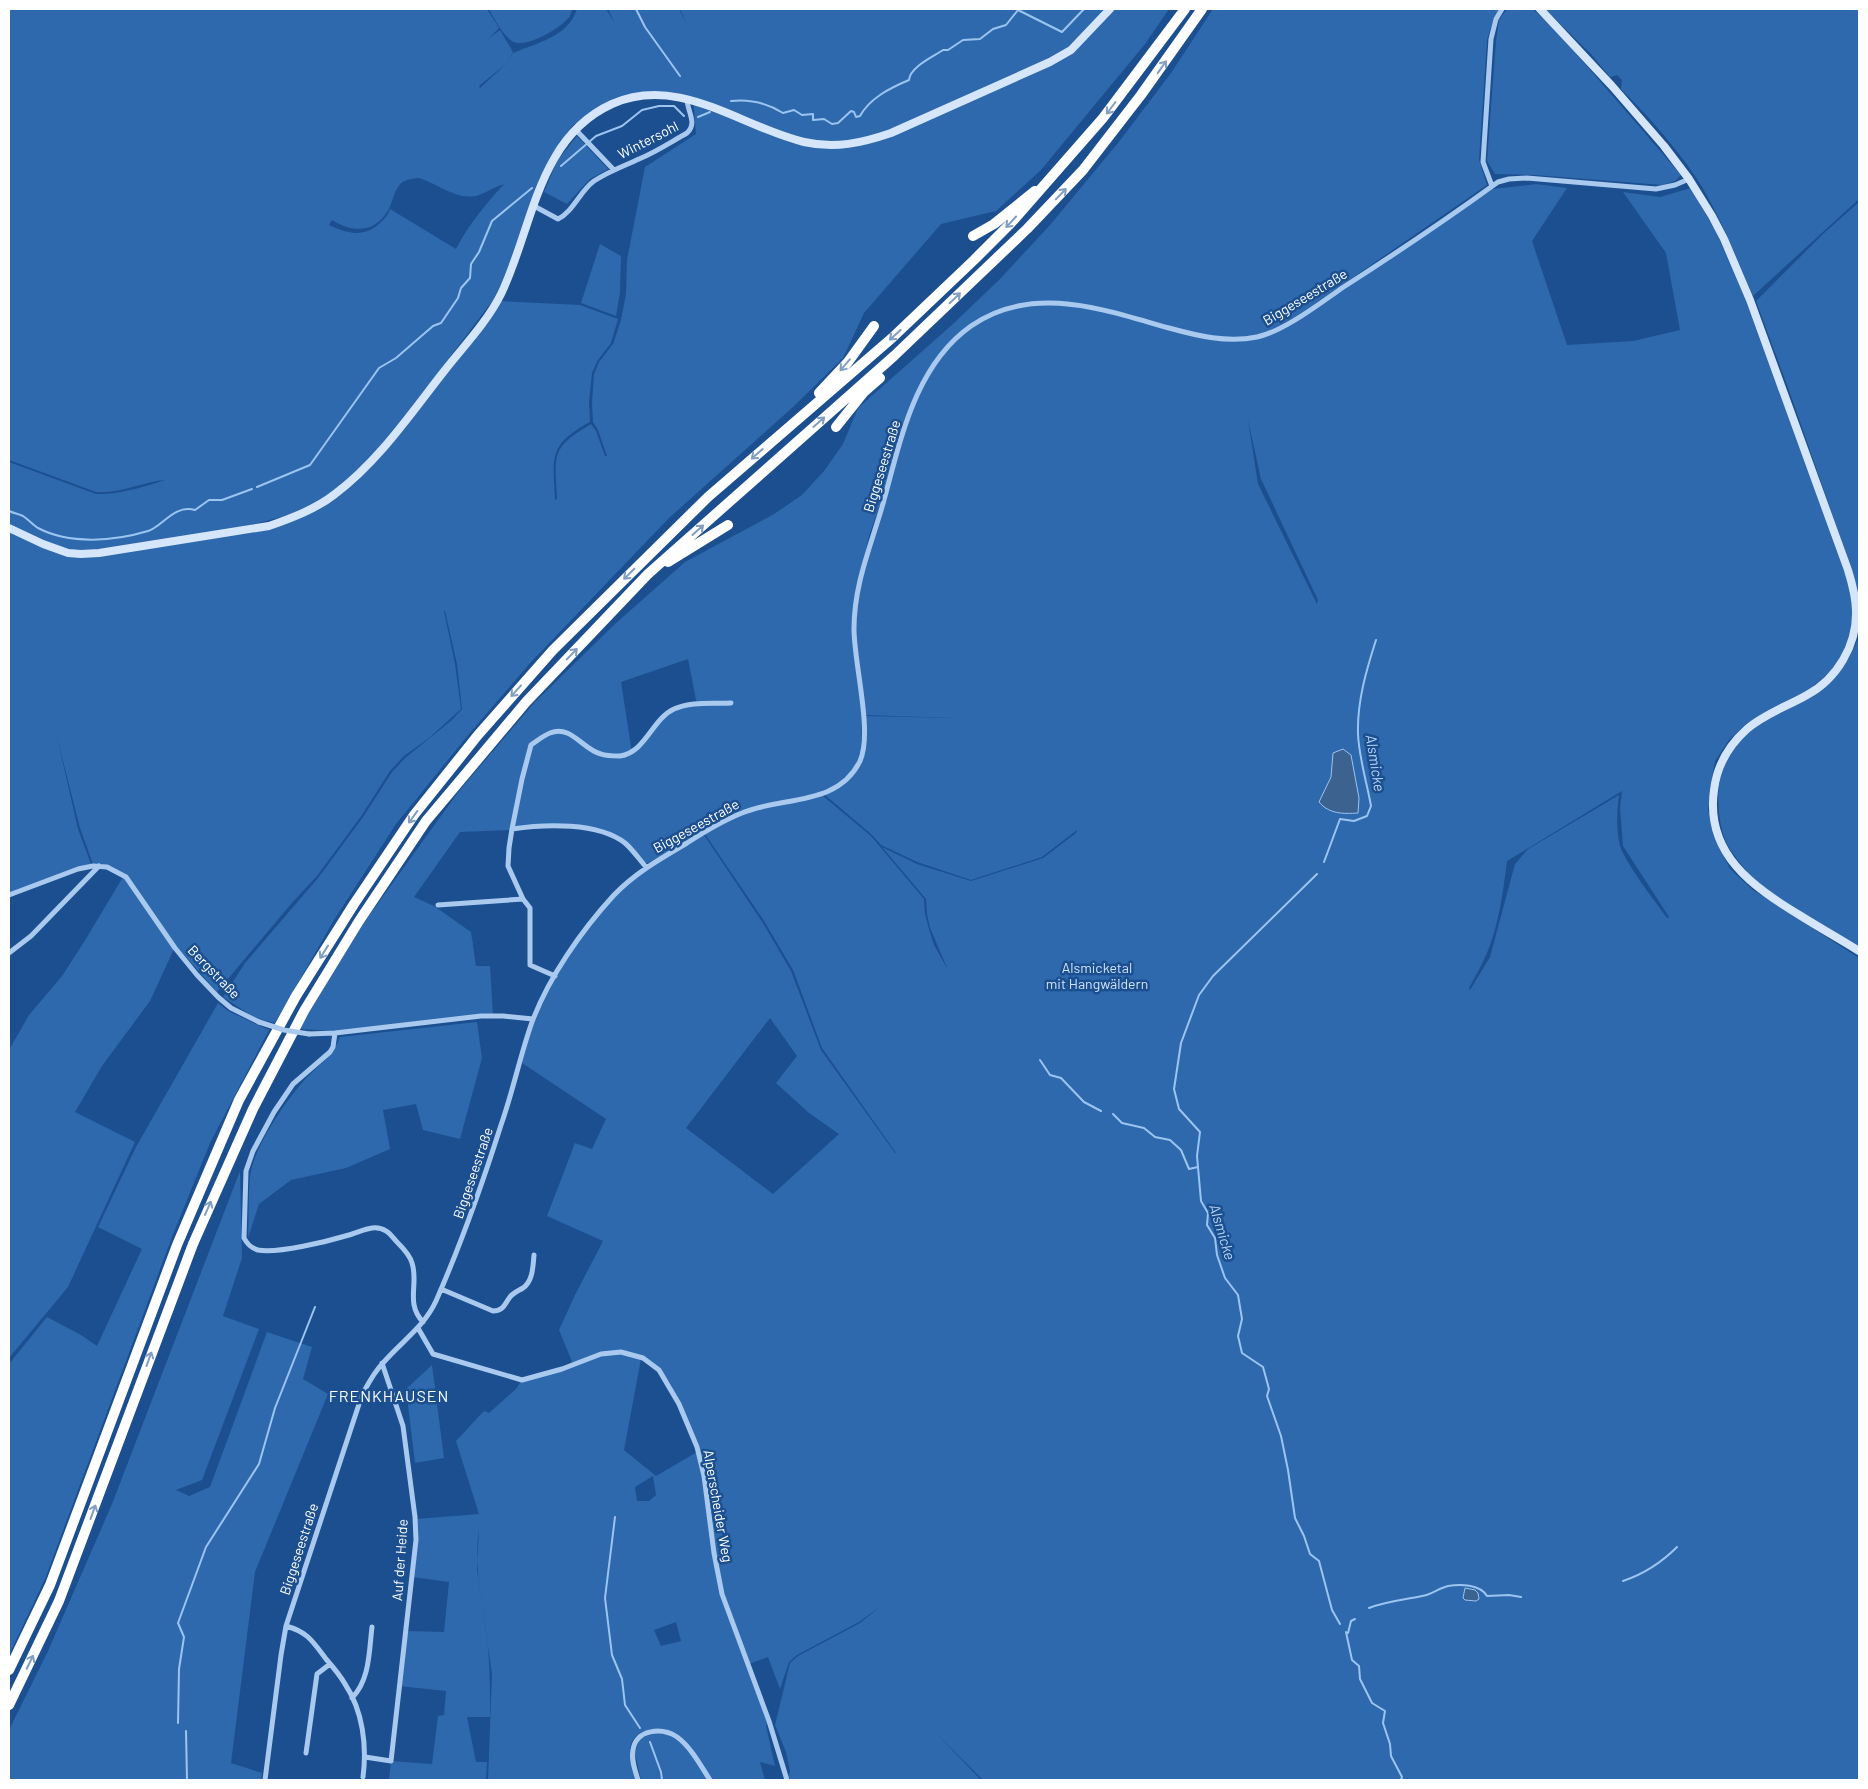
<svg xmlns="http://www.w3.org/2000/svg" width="1868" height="1789" viewBox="0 0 1868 1789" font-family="Barlow,sans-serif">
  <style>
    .green { fill: #2e69ad; fill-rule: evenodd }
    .water { fill: #3c6290; stroke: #9cc4f0 }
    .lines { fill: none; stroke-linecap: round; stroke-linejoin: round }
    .stream { stroke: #9cc4f0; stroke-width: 2 }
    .street { stroke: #a9c9ee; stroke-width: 5 }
    .secondary { stroke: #d6e6fa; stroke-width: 8 }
    .highway { stroke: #fff; stroke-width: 10 }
    .street-bridge { stroke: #a9c9ee; stroke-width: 5 }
    .oneway { stroke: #829ec1 }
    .labels { text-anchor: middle; stroke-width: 5; stroke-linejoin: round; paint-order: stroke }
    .street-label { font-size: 14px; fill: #fff; stroke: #1b4f8f }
    .park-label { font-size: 14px; fill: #cfe3fa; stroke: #1b4f8f }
    .water-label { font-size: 15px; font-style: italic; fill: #b5d3f5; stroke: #1b4f8f }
    .quarter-label { font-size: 16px; letter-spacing: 1px; fill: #fff; stroke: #1b4f8f }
  </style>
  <rect width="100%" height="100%" fill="#1b4f8f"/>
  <path class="green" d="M 9,9 L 487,9 L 499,28 L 488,39 L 500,30 L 513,52 L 507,63 L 479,86 L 480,88 L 507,63 L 513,53 C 537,43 569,36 577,9 L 606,9 L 615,23 L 608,9 L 679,9 L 687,25 L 680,9 L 1169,9 L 1145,44 L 1041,170 L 996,211 L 941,224 L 864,313 L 843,358 L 793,407 L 669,518 L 531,662 L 469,734 L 396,824 L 334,920 L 275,1023 L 255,1018 L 223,997 L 245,963 L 318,878 L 363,817 L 392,772 L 405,758 L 452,720 L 462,709 L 457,664 L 445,611 L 444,611 L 455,664 L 461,709 L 429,738 L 404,756 L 390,771 L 362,815 L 317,876 L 291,904 L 217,992 L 177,947 L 127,876 L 93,864 L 80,828 L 57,737 L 78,829 L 91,864 L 9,893 L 9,462 L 96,494 C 118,495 144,487 165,480 C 141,482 121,494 96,492 L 9,460 ZM 648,92 L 667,92 L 693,97 L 696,134 L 645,167 L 627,260 L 626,294 L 621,320 L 613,344 L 599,362 L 594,374 L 592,403 L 593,422 L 598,430 L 607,456 L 605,456 L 596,431 L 591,424 C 550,448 555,455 557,499 L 555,500 C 553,456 548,445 590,422 L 589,402 L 592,373 L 598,360 L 611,343 L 618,319 L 580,305 L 499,301 L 410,410 L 493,300 L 510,266 L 535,193 L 550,157 L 573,125 L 611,101 ZM 419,178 C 438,184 459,202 479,195 C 487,192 495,187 504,184 C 486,204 468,225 456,249 L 390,209 C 388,215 385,218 381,222 C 365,238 348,234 329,225 L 332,220 C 351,232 373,234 387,212 C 392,205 393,194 398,187 C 403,179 411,179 419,178 ZM 297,513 L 272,529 L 243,534 L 242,527 Z
    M 489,9 L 572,9 C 572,10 570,15 570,16 C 562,28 524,50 512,41 C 501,33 495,20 489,9 Z
    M 1213,9 L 1500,9 L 1494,17 L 1487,40 L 1479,160 L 1487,185 L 1297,316 L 1261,335 L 1262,338 L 1298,319 L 1493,189 L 1536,184 L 1567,188 L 1532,241 L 1567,345 L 1633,341 L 1680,330 L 1666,253 L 1623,192 L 1660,197 L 1691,188 L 1716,232 L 1744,296 L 1844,568 L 1852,598 L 1852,621 L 1850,634 L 1841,656 L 1831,671 L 1810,689 L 1746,724 L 1729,740 L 1715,761 L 1711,784 L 1708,810 L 1716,841 L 1730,869 L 1753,890 L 1859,958 L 1859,1780 L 983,1780 L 935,1732 L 981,1780 L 790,1780 L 789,1775 L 790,1771 L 786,1752 L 775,1725 L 790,1663 L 798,1656 L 860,1623 L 881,1606 L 859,1622 L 797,1655 L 789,1662 L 780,1689 L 768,1657 L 749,1664 L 723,1593 L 698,1447 L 670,1383 L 644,1357 L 621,1350 L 573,1364 L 559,1330 L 575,1295 L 603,1241 L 547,1216 L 575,1143 L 592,1149 L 606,1119 L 522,1063 C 527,1047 530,1030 537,1016 C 559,966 602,898 648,867 C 665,855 685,846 704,835 L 763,923 L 791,971 L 821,1050 L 895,1153 L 896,1153 L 822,1048 L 793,970 L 764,921 L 705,834 L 746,812 L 823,796 L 871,836 L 924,899 L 925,914 L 929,929 L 934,945 L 948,970 L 930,928 L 927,914 L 926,899 L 882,847 L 917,864 L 971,881 L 1043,858 L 1076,833 L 1077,830 L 1042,857 L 971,880 L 917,862 L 881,845 L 871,834 L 825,795 C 831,791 840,788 846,783 C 866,766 864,741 865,716 L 954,718 L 865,715 L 856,647 L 857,597 L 896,461 L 923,379 L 869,536 L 855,596 L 852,623 L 862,716 L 861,754 L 854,770 L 844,782 L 822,793 L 745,810 L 648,863 L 643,862 L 627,844 L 591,828 L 513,828 L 530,745 L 512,830 L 460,832 L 414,897 L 434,906 L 471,932 L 476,966 L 490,966 L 493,1015 L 335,1031 L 299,1029 L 363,924 L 459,791 L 533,704 L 615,624 L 685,562 L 774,514 L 802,495 L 824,471 L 843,444 L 858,408 L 953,324 L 1000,279 L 1050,225 L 1118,143 L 1171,73 ZM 1248,420 L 1261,479 L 1318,600 L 1317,604 L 1258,484 ZM 688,659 L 697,705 L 675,709 L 659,722 L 632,753 L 621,682 ZM 1622,791 L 1620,808 L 1623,846 L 1669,917 L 1667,918 C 1655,901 1626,864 1620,846 C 1616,830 1617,811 1619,795 L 1528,849 L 1515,864 L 1490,957 L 1470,990 L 1469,988 C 1475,977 1482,965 1487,953 C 1499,924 1503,892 1507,861 ZM 770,1018 L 797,1056 L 776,1083 L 809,1113 L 839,1134 L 773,1194 L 686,1128 Z
    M 1507,9 L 1533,9 L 1554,28 L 1681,175 L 1675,181 L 1662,185 L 1535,175 L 1495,174 L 1487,161 L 1496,41 L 1499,20 Z
    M 1545,9 L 1859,9 L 1859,199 L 1753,296 C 1736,257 1720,215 1697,179 C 1675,146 1649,117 1621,89 L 1622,80 L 1617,75 L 1610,77 L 1591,54 Z
    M 577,136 L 608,169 L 590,179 L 567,204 L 544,192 L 557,161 Z
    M 1859,202 L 1859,610 L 1851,568 L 1790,393 L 1756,301 L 1823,234 Z
    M 600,244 L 621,256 L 620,292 L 616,316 L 581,303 Z
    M 1857,641 L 1859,641 L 1859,947 C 1832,930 1804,915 1778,897 C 1771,892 1763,888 1756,882 C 1748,873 1734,856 1728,846 C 1719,831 1716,796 1720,779 C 1725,760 1735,741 1753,729 C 1797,700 1835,697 1857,641 Z
    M 123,877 L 174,949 L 150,1001 L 102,1066 L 75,1112 L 135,1142 L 68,1287 L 9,1358 L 9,1050 L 29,1015 L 62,976 L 84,942 Z
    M 218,1003 L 228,1011 L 269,1030 L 210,1143 L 172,1237 L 45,1579 L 9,1655 L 9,1364 L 47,1317 L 81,1335 L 97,1346 L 142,1249 L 98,1227 L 136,1147 Z
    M 477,1022 L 482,1058 L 460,1139 L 423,1130 L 416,1104 L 383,1110 L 390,1149 L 346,1168 L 291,1180 L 259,1204 L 248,1238 C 249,1218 248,1197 250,1177 C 253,1149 283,1105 301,1084 C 315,1067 333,1058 340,1037 Z
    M 240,1171 L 242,1258 L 223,1316 L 259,1329 L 202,1480 L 176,1490 L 189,1496 L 210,1487 L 267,1332 L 312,1347 L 303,1379 L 328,1394 L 255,1572 L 231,1763 L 262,1773 L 261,1780 L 9,1780 L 9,1730 L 48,1651 L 112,1504 Z
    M 620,1353 L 641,1359 L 624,1450 L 656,1476 L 697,1452 L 703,1477 L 721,1594 L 768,1721 L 766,1726 L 775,1766 L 760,1762 L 765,1780 L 712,1780 C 701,1765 691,1744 676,1734 C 670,1729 662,1728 654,1729 C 622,1733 629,1758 636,1780 L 488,1780 L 492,1674 L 477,1569 L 479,1529 C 473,1571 484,1606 488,1647 C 490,1671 490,1694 490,1717 L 467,1717 L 476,1762 L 487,1762 L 486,1780 L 389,1780 L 391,1761 L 432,1764 L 438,1716 L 444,1715 L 446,1691 L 399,1686 L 407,1631 L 444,1632 L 449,1582 L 413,1577 L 416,1519 L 479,1514 L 456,1441 L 484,1411 L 489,1413 L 516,1389 L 521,1381 L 601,1355 ZM 653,1476 L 656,1495 L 649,1501 L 637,1501 L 635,1487 ZM 676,1622 L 681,1641 L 661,1646 L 654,1630 Z
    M 432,1365 L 444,1458 L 415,1463 L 406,1389 Z
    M 660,1732 C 685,1740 695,1759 709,1780 L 641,1780 L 635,1753 L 639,1740 L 646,1736 Z"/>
  <path class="water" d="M 1343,749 L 1351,755 L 1359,798 L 1358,813 C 1343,814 1329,814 1319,802 L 1331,777 L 1333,753 Z
    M 1465,1588 L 1475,1590 L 1478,1593 L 1479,1599 L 1476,1601 L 1465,1600 L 1463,1598 Z"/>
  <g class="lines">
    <path class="stream" d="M 636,9 L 645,27 L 680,76
      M 731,101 C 749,99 767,103 783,113 L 794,110 L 802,115 L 813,114 L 813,120 L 824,119 L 832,124 L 838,123 L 851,111 L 854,112 L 856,117 L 860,116 C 870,98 890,88 909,80 C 910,67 933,57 943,50 L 948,50 L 963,40 L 980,39 L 993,29 L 1006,25 L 1018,10 L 1062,32 L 1084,9
      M 698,117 L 710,112
      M 561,166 L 596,136 L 622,126 L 642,110 L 659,106 L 674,106 L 684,116
      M 257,487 L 310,465 L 379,368 L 396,358 L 433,326 L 441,323 L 458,298 L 461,288 L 470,278 L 471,264 L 479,252 L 492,221 L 532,188
      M 9,511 C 13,513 19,514 23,516 C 29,520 33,525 38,528 C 70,545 115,541 148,531 C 162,527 174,504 195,510 L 209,500 L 222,500 L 252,489
      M 1324,862 L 1340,819 L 1354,821 L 1367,816 L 1371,806 C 1367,783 1359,758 1358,734 C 1357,702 1366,671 1376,640
      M 1317,874 L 1213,976 L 1199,995 L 1181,1043 L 1174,1089 L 1179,1109 L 1200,1132 L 1197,1156 L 1201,1201 L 1208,1213 L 1207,1225 L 1215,1238 L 1217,1255 L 1225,1278 L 1238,1295 L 1242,1319 L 1238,1336 L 1242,1353 L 1263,1367 L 1269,1389 L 1267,1396 L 1281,1436 L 1288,1470 L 1295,1518 L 1304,1536 L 1310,1554 L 1319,1561 L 1332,1610 L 1340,1624
      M 1040,1060 L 1050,1075 L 1061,1078 L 1084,1102 L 1101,1111
      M 1113,1114 L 1122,1123 L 1144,1128 L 1155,1137 L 1170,1140 L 1181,1150 L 1189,1169 L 1198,1167
      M 615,1517 L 605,1598 L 612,1655 L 622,1679 L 625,1705 L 640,1728
      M 1623,1581 C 1644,1574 1661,1563 1677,1547
      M 1369,1608 C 1387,1601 1404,1600 1422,1596 C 1431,1595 1439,1588 1448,1586 C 1460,1584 1480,1584 1487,1596 L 1509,1595 L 1521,1597
      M 1346,1632 L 1352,1660 L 1359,1666 L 1360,1679 L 1372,1703 L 1385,1711 L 1383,1723 L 1390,1744 L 1391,1756 L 1402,1777 L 1401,1780
      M 1348,1633 L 1351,1621 L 1355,1619
      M 178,1723 L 179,1669 L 184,1637 L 178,1623 L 206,1547 L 259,1464 L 275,1408 L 315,1307
      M 186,1731 L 187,1780
      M 650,1742 L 661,1772 L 662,1780"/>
    <path class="street" d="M 575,129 L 613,169
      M 1492,186 L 1483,162 L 1491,39 L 1496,19 L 1502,9
      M 534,206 L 558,219 C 573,212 580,191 594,181 C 609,171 624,166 639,159 C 656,152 671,142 687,133 C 698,123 687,111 687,99
      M 512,829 L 522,779 L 531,745 C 537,741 544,735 550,733 C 571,724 583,750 601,754 C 606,756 615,756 620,756 C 646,752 652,719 674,709 C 691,701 713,704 731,703
      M 9,895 L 78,869 L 93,866 L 107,867 L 126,877 L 175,948 L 197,975 L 218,997 L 231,1008 L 259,1022
      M 438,905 L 523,899
      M 9,953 L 31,936 L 99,866
      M 555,976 L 530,965 L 530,908 L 523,899 L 508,866 L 509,848 L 512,829 C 545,824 598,822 625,843 C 633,850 639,859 646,867
      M 335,1033 L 333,1047 L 330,1052 L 293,1084 L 274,1112 L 253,1151 L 246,1171 L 244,1238 C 247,1244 251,1248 258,1250 C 277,1254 329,1241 349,1235 C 361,1232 374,1223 386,1231 C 390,1233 393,1238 397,1242 C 403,1248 410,1255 412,1263 C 419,1284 405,1303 423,1322
      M 309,1034 L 335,1033 L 481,1016 L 503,1016 L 533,1019
      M 441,1289 L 493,1311 C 503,1311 504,1305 510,1297 C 513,1293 518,1291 523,1288 C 533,1281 533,1266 534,1255
      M 418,1328 L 433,1354 L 522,1380 L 562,1369 L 601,1354 L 621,1352 L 643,1358 L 659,1370 L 679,1404 L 697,1447 L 704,1476 L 714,1553 L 722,1594 L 769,1721 L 787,1780
      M 286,1626 C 308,1632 313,1642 326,1659 C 333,1667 340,1675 345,1684 C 363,1711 367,1746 363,1777
      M 352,1698 C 370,1680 369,1651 372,1627
      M 306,1753 L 317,1674 L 330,1664
      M 365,1757 L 391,1761 L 416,1540 L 415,1517 L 403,1426 L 382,1363
      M 265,1780 L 281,1655 L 286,1626 L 362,1395 C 368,1384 374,1372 383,1363 C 401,1342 424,1327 436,1301 C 461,1244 482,1185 501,1125 C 513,1091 520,1056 532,1022 C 549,977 581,931 614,895 C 635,873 660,859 687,843 C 704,832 722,821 742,813 C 781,796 838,807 860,761 C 873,732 854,664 854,629 C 854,585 870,548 882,507 C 900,444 913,367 971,326 C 1033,283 1104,310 1169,328 C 1198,336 1227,343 1257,337 C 1284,331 1319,304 1342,288 C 1395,254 1447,219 1498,182 L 1509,179 L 1527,178 L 1656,189 L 1675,185 L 1689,179
      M 638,1780 C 635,1770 631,1760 633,1750 C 636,1729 662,1727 677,1737 C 691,1747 701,1766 710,1780"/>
    <path class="secondary" d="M 1540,9 L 1612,86 L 1664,146 L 1689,179 L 1712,216 L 1724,239 L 1750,300 L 1848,570 C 1852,583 1856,597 1856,611 C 1857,645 1837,679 1807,695 C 1788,706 1764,714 1747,729 C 1729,745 1717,765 1714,790 C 1705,854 1753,887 1801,916 C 1820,928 1840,939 1859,951
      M 9,528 L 43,544 L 68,553 L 81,554 L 99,553 L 269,526 C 292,518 316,509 335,494 C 379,461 411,413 445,370 C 464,346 487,322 501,294 C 533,228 537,138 612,104 C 679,74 741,127 804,142 C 835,149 862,143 891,133 L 1050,62 L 1071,50 L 1110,9"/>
    <path class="highway" d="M 973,236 L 994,224 L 1035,191
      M 819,393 L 848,362 L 874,326
      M 836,427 L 864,392 L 880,378
      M 668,562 L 728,525
      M 9,1670 L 50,1585 L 177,1245 L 239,1100 L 296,996 L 354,904 L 414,815 L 478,735 L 553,650 L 635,569 L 708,497 L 892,338 L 974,260 L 1011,223 L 1103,118 L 1185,9
      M 9,1705 L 59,1601 L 193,1244 L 253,1109 L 304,1011 L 359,921 L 426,821 L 526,702 L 648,574 L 894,356 L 1027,229 L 1083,170 L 1141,95 L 1202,9"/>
    <path class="street-bridge" d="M 259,1022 L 284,1030 L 309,1034"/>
  </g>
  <defs><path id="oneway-shaft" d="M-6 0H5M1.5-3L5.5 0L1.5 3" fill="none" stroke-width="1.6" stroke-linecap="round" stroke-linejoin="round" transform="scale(1.25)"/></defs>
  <g class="oneway">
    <use href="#oneway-shaft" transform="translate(1162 67) rotate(-55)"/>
    <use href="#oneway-shaft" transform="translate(1111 108) rotate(127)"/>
    <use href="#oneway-shaft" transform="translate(1061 194) rotate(-46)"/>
    <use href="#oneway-shaft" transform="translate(1011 222) rotate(133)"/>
    <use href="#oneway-shaft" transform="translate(955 298) rotate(-44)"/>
    <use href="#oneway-shaft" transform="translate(895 335) rotate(138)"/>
    <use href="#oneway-shaft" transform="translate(845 365) rotate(131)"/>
    <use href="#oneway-shaft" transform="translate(819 422) rotate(-41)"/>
    <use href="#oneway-shaft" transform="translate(757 454) rotate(139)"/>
    <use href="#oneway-shaft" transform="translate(698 530) rotate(-42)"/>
    <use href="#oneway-shaft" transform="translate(629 574) rotate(135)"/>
    <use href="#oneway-shaft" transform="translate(572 654) rotate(-46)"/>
    <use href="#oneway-shaft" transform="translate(516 691) rotate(132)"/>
    <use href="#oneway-shaft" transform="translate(413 817) rotate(126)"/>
    <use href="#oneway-shaft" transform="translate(324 952) rotate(122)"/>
    <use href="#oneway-shaft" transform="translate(208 1208) rotate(-66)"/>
    <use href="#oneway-shaft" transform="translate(149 1359) rotate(-70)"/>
    <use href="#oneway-shaft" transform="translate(93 1512) rotate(-70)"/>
    <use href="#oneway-shaft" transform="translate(30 1662) rotate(-64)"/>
  </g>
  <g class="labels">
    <g class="street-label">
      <text transform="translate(648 140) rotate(-27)" y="5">Wintersohl</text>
      <text transform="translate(1305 297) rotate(-31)" y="5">Biggeseestraße</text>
      <text transform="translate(882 466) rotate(-73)" y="5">Biggeseestraße</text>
      <text transform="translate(696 826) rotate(-29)" y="5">Biggeseestraße</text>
      <text transform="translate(214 972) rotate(46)" y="5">Bergstraße</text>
      <text transform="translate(473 1173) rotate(-71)" y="5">Biggeseestraße</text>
      <text transform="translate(718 1506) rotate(80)" y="5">Alperscheider Weg</text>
      <text transform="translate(299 1549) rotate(-72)" y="5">Biggeseestraße</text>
      <text transform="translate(400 1560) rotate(-86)" y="5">Auf der Heide</text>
    </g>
    <g class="park-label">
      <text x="1097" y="973">Alsmicketal<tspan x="1097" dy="16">mit Hangwäldern</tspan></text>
    </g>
    <g class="water-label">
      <text transform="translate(1375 763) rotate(81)" y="5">Alsmicke</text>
      <text transform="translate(1222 1232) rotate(73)" y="5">Alsmicke</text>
    </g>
    <g class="quarter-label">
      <text x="389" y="1402">FRENKHAUSEN</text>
    </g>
  </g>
  <rect width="1868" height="1789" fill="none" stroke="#ffffff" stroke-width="20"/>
</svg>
